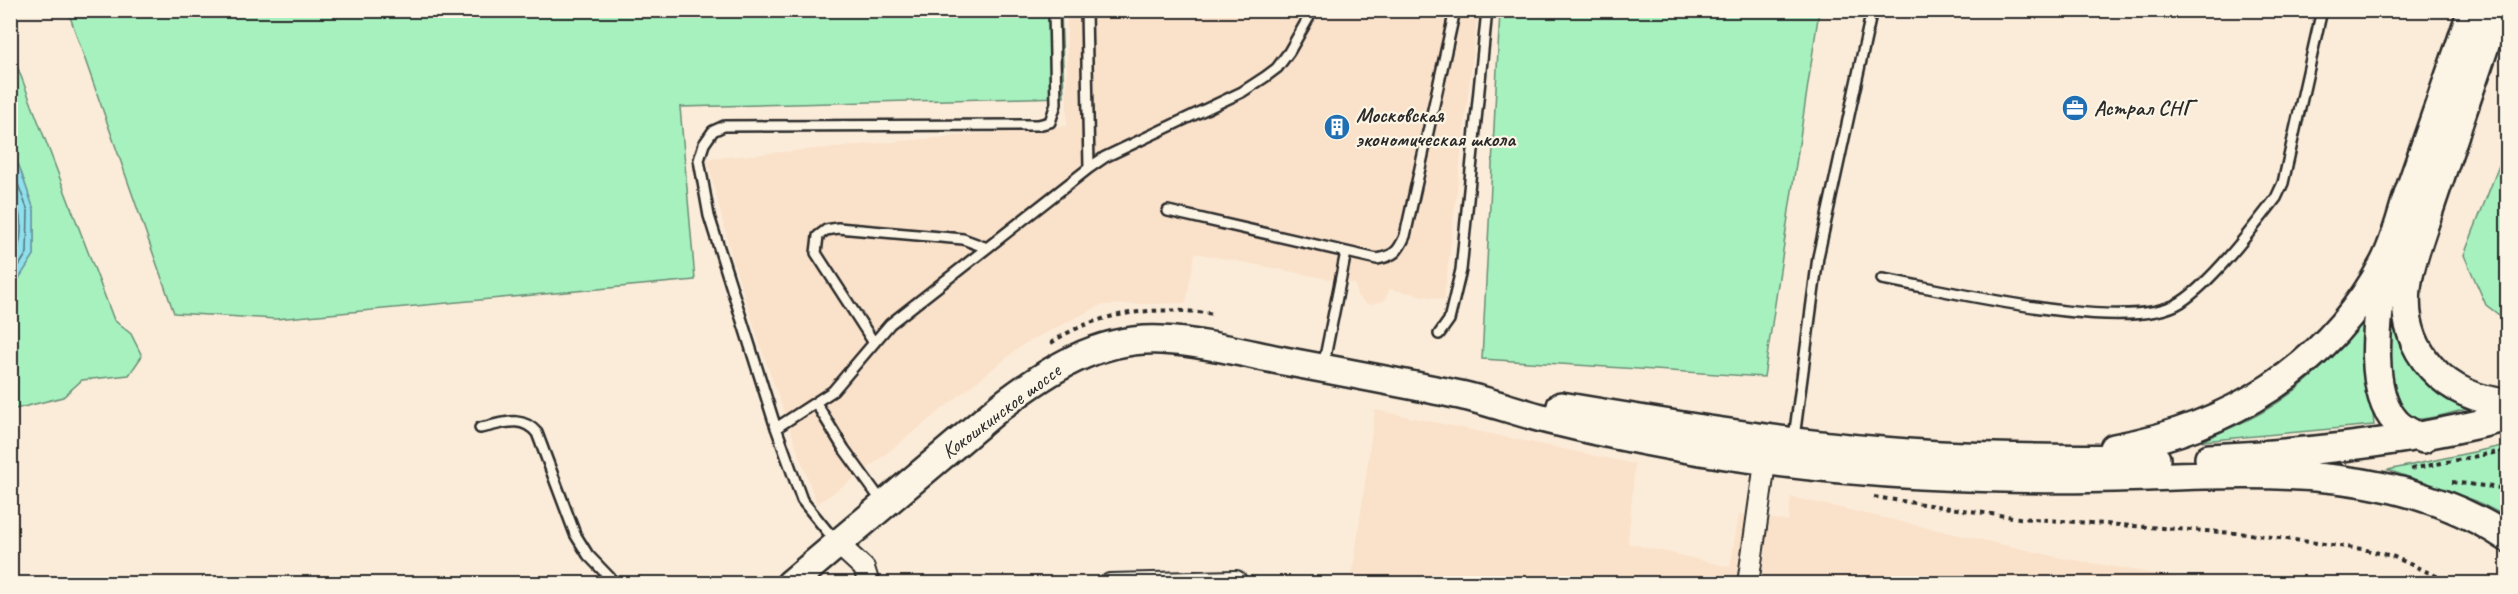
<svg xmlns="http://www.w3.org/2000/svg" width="2518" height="594" viewBox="0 0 2518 594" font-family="Caveat,sans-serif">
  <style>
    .built { fill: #fae1ca }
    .green { fill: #a7f1bf; stroke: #698e75; stroke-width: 1.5 }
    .water { fill: #8fdfec; stroke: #67979f; stroke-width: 1.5 }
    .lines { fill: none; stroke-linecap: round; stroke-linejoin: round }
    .shore { stroke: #537378; stroke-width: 1.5 }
    .lane-casing { stroke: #2b2b2b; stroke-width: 14 }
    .street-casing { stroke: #2b2b2b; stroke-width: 24 }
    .secondary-casing { stroke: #2b2b2b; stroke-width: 32 }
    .path { stroke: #2b2b2b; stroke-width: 4; stroke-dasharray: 4.5 4.5; stroke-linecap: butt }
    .lane { stroke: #fcf5e5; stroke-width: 9 }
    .street { stroke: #fcf5e5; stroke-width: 20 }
    .secondary { stroke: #fcf5e5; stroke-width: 27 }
    .labels { text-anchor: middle; stroke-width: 4.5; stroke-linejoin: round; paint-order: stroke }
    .poi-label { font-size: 21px; font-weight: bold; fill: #2b2b2b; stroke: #fcf5e5; text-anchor: start }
    .street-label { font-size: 21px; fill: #2b2b2b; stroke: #fcf5e5 }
  </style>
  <rect width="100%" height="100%" fill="#fbecd9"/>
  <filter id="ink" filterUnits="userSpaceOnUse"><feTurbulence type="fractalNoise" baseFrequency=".0167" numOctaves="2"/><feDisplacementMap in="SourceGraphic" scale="12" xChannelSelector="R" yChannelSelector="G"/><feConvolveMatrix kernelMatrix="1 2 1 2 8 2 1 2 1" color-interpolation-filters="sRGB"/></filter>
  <g filter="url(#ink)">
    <path class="built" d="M 1067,11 L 1478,11 L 1444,300 L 1390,289 L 1384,301 L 1368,305 L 1357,296 L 1355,284 L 1195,253 L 1186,303 L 1101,305 L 1024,344 L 862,473 L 817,504 L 763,354 L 732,258 L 707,159 L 1067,126 Z
      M 1375,410 L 1635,464 L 1628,543 L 1730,567 L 1739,514 L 1788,521 L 1791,497 L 2062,558 L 2209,583 L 1351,584 Z"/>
    <path class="green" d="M 68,11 L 1061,11 L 1064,97 L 680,107 L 695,280 L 276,319 L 174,313 Z
      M 1500,11 L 1819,11 L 1764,377 L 1482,359 Z
      M 11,50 L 114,320 L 131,334 L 142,356 L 129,375 L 82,380 L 63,397 L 11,410 L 10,291 L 34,255 L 34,210 L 19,166 L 11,151 Z
      M 2507,145 L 2507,321 L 2486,305 L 2464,255 Z
      M 2394,282 C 2394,353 2405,377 2471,408 C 2455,411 2433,420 2417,419 C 2377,415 2392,308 2394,282 Z
      M 2368,312 L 2367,358 L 2374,425 L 2202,441 C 2222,431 2244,423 2264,411 C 2304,388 2343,351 2368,312 Z
      M 2507,445 L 2507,517 L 2476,501 L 2388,470 Z"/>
    <path class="water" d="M 10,151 L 19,166 L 34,210 L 34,255 L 11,291 Z"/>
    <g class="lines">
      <path class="shore" d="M 10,163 L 28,211 L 27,253 L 10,280
        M 10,182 C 21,212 28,238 10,266"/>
      <defs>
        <path id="lane" d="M 1086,10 L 1089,168
          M 1168,211 L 1377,259 C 1394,256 1398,252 1405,236 L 1455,10
          M 1882,279 C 1947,290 2128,336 2181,302 C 2213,281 2252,229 2276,198 L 2283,183 L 2322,10
          M 1439,334 L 1449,320 L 1461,270 L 1487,10
          M 874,343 L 816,253 L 818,236 L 826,230 L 838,228 L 963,239 L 987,248
          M 1323,367 L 1346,252
          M 816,403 L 844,449 L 883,503
          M 480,428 C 502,424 521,414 537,433 L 575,534 L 588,555 L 616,584
          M 776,428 L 833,391 L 890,324 L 1089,168 L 1105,157 L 1242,92 L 1265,77 L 1277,68 L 1289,52 L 1313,10
          M 1794,438 L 1818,257 L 1872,10
          M 836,542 L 802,500 L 774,422 L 709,216 L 699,160 L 704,144 L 713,131 L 724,126 L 1038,125 L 1050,122 L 1056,104 L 1054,10"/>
        <path id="street" d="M 838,544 L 864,568 L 869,584
          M 1110,584 L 1236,581 L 1235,584
          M 1748,584 L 1767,449"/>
        <path id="secondary" d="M 2497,10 L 2421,234 C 2415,252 2409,269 2407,288 C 2400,352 2446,399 2508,403
          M 2384,269 C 2379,310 2365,389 2396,422 C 2403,430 2414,434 2423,439
          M 1561,406 C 1668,424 1775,442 1882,451 C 1973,459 2065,458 2156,459
          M 2114,448 C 2228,428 2328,368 2384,263 C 2396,240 2402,211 2411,186 C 2431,128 2452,69 2472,10
          M 2209,458 C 2308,453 2412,442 2508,417
          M 790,584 L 1000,407 C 1047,371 1098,337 1161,340 C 1202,342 1244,353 1284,361 C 1343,372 1402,383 1460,395 C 1493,402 1525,415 1558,422 C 1676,451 1798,468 1920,475 C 1984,478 2050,480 2115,478 C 2247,474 2392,460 2508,538"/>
      </defs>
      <use href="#lane" class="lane-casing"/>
      <use href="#street" class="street-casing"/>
      <use href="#secondary" class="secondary-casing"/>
      <path class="path" d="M 1051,343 C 1099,310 1158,306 1214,314
        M 2411,469 L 2508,450
        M 2452,482 L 2508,489
        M 1874,497 L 2019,518 L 2249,534 L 2362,549 L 2392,556 L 2454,584"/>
      <use href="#lane" class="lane"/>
      <use href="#street" class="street"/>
      <use href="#secondary" class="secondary"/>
    </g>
  </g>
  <defs>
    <symbol id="office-disc" viewBox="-11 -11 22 22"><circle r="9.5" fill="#1f6fb2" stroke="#fcf5e5"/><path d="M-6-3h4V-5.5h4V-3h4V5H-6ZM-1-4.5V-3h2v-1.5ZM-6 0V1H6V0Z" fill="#fff"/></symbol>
    <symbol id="building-disc" viewBox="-11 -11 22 22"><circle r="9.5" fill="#1f6fb2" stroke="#fcf5e5"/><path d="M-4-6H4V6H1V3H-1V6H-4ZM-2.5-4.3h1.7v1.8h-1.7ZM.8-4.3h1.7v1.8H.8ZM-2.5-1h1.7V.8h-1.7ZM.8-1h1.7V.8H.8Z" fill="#fff"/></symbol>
  </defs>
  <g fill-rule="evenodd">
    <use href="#office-disc" x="2060" y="93" width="30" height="30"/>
    <use href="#building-disc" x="1322" y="112" width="30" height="30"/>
  </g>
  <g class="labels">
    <g class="poi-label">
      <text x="2094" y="115">Астрал СНГ</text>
      <text x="1356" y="122">Московская<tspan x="1356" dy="24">экономическая школа</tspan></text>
    </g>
    <g class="street-label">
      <text transform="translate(1001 411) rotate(-37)" y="7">Кокошкинское шоссе</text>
    </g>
  </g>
  <rect width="2518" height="594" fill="none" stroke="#fcf5e5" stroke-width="36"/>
  <rect x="18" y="18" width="2482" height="558" fill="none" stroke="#2b2b2b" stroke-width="2" filter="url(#ink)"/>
</svg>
